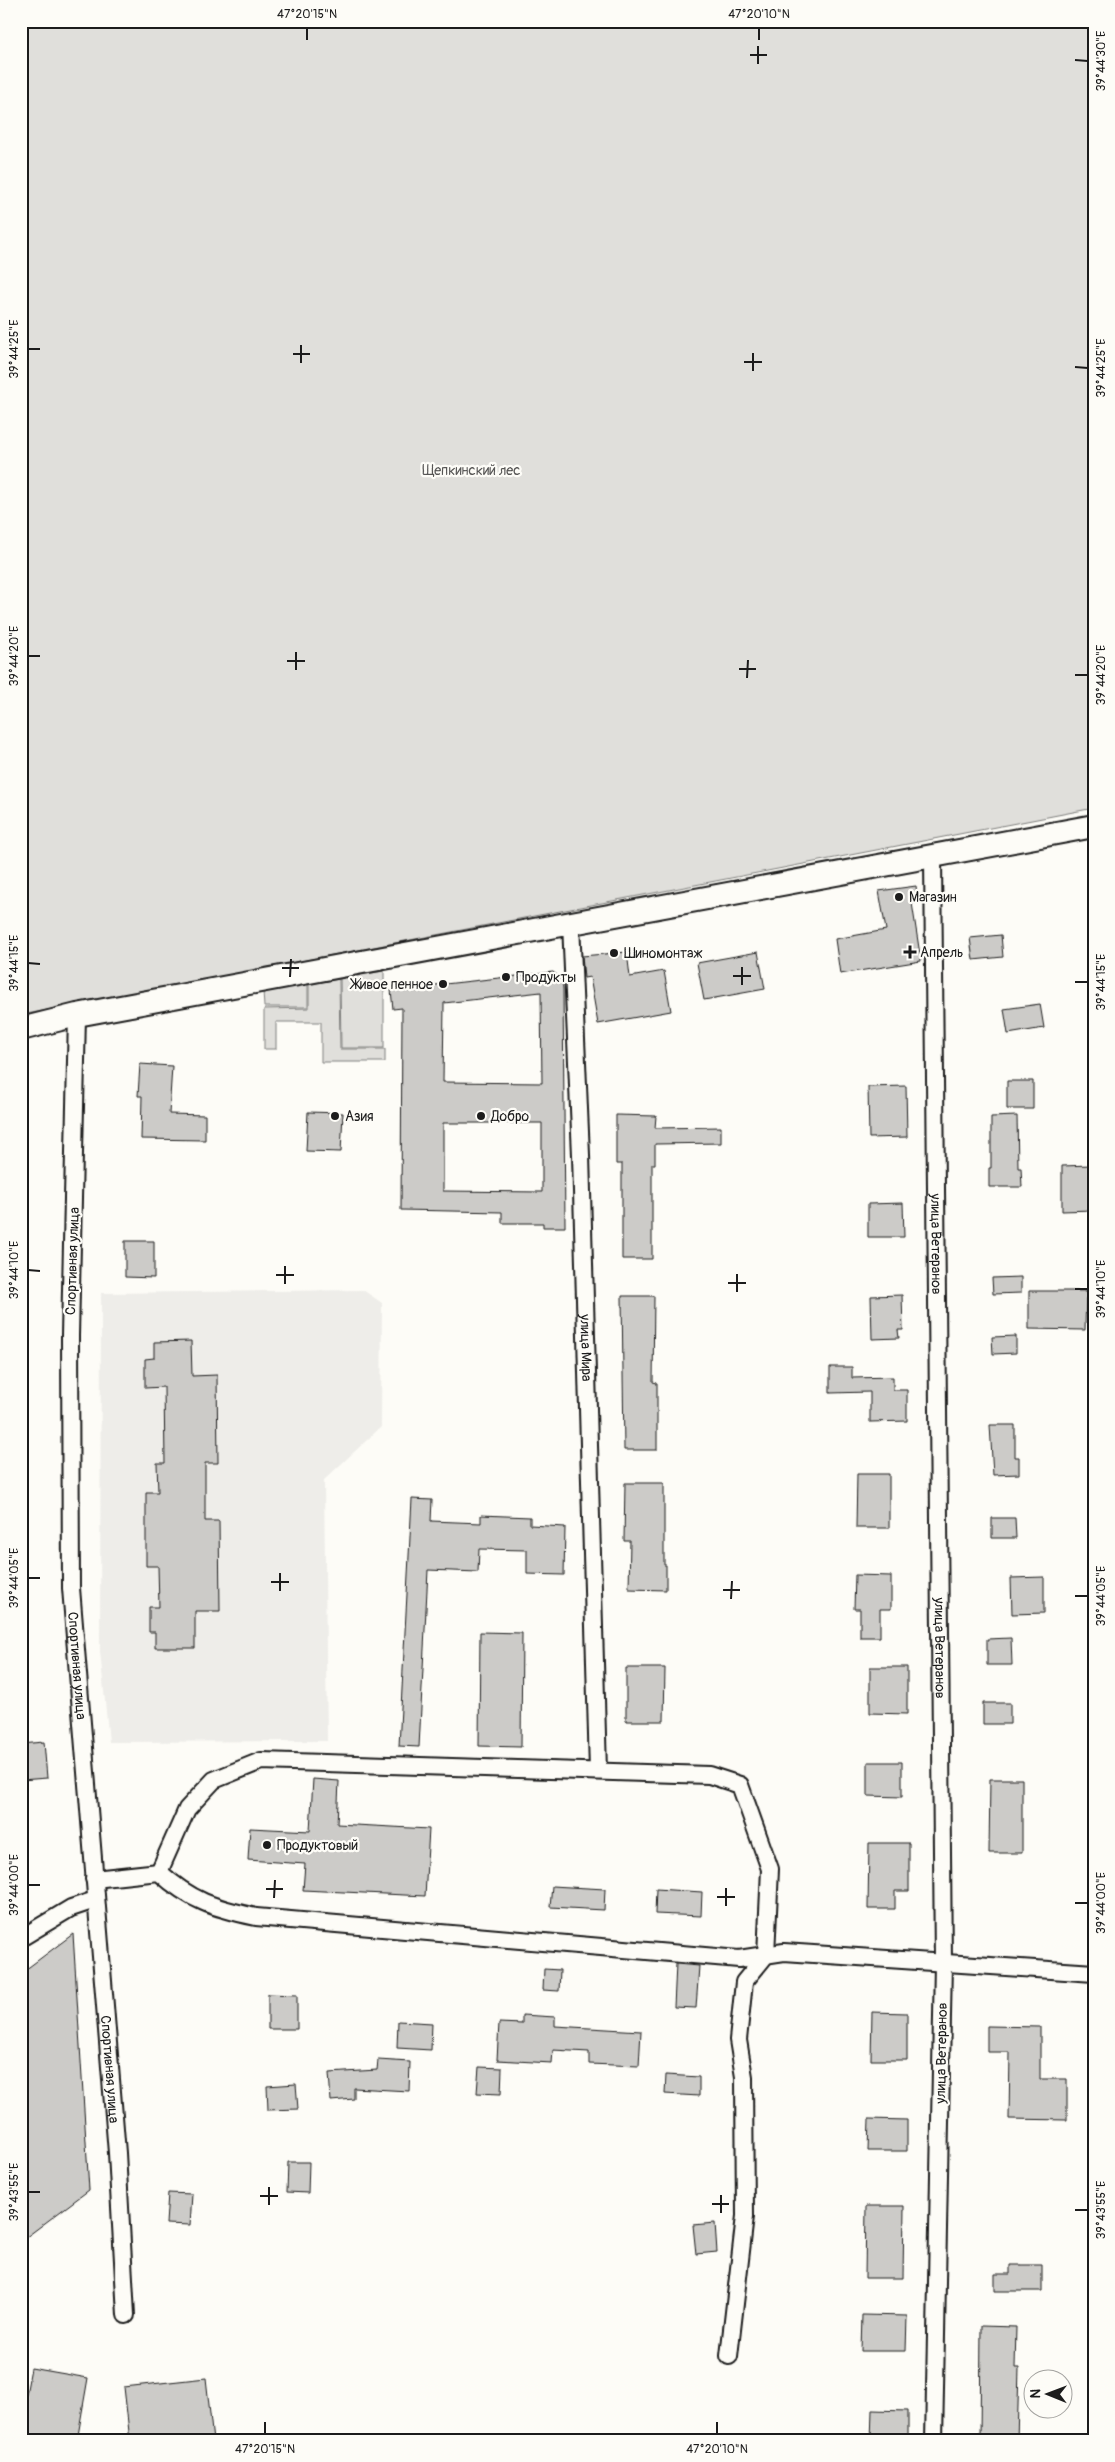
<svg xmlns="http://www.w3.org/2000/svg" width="1115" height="2462" viewBox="0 0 1115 2462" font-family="Pangolin,sans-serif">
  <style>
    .built { fill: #eeede9 }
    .green { fill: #e0dfdb; stroke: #7e7e7c }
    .building { fill: #cccbc8; stroke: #1c1c1c; fill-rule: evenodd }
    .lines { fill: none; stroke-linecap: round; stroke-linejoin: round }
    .minor-casing { stroke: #1c1c1c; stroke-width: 20 }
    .secondary-casing { stroke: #1c1c1c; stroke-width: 26 }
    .minor { stroke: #fdfcf7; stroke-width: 16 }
    .secondary { stroke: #fdfcf7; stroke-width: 22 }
    .ticks { fill: none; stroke: #1c1c1c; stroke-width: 2 }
    .poi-dot { fill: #1c1c1c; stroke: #fdfcf7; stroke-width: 2 }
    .labels { text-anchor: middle; stroke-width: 4.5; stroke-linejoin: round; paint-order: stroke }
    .park-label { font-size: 14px; fill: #575655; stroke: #fdfcf7 }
    .poi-label { font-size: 14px; fill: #1c1c1c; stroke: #fdfcf7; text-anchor: start }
    .street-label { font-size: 14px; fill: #1c1c1c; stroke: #fdfcf7 }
    .neatline { fill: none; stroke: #1c1c1c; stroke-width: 2 }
    .ticks-label { font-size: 12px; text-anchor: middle; fill: #1c1c1c }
  </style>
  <rect width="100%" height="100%" fill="#fdfcf7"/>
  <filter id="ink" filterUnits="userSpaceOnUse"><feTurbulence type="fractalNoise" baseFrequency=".02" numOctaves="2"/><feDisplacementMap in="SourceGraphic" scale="10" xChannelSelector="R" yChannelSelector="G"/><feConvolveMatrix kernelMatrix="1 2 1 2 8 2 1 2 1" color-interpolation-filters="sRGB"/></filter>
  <g filter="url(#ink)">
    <path class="built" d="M 363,1290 L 382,1303 L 381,1427 L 324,1480 L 327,1741 L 109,1742 L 100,1651 L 101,1293 Z"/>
    <path class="green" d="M 21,21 L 1094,21 L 1094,808 L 21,1015 Z
      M 384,971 L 384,1048 L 341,1048 L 340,978 Z
      M 339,979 L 340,1049 L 385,1049 L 385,1062 L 321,1062 L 321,1022 L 276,1022 L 276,1049 L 264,1049 L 264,1009 L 309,1008 L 309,984 Z
      M 308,984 L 308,1007 L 264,1007 L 263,991 Z"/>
    <path class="building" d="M 916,886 L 918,902 L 912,903 L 921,961 L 840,974 L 835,939 L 886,930 L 879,891 Z
      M 1001,935 L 1003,957 L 973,960 L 970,938 Z
      M 627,952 L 630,977 L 664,971 L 671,1011 L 598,1024 L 590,977 L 584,978 L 582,956 Z
      M 758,952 L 765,989 L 704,1000 L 697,963 Z
      M 553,972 L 562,979 L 563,989 L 565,1227 L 543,1227 L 543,1223 L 502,1223 L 502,1212 L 401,1210 L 402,1008 L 393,1009 L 391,990 ZM 541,992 L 542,1083 L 443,1082 L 444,1003 ZM 443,1123 L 542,1123 L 542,1192 L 443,1191 Z
      M 1040,1004 L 1044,1028 L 1008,1034 L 1004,1009 Z
      M 140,1064 L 172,1066 L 169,1114 L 205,1115 L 205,1140 L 141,1139 L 142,1096 L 138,1096 Z
      M 1007,1081 L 1033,1081 L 1033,1109 L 1007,1109 Z
      M 906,1086 L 907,1137 L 869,1138 L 868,1087 Z
      M 308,1112 L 343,1113 L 341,1152 L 306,1151 Z
      M 616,1115 L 656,1116 L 655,1128 L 721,1127 L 721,1143 L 655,1144 L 655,1164 L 652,1164 L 652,1259 L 622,1259 L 622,1164 L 616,1164 Z
      M 1017,1116 L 1018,1168 L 1021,1168 L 1022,1187 L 989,1187 L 989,1168 L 991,1168 L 991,1117 Z
      M 1092,1165 L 1093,1210 L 1062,1211 L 1062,1166 Z
      M 903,1203 L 904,1237 L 868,1237 L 868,1204 Z
      M 125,1241 L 154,1241 L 154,1278 L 125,1277 Z
      M 1021,1277 L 1021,1293 L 993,1294 L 992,1278 Z
      M 1029,1291 L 1086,1291 L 1085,1330 L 1029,1329 Z
      M 902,1295 L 903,1330 L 898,1330 L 899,1338 L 872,1339 L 871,1296 Z
      M 622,1296 L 654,1296 L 653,1382 L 657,1383 L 657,1450 L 624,1450 Z
      M 1016,1336 L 1016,1353 L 993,1354 L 992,1337 Z
      M 191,1341 L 192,1376 L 217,1375 L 218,1463 L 205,1463 L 205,1521 L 219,1521 L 220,1611 L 195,1611 L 195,1648 L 155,1648 L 155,1632 L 149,1632 L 149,1607 L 159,1607 L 158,1566 L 146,1566 L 146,1492 L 158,1492 L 157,1463 L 165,1463 L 164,1387 L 145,1388 L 145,1359 L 154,1358 L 154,1342 Z
      M 830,1367 L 852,1367 L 852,1378 L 893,1377 L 893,1390 L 907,1390 L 907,1421 L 870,1422 L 870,1392 L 830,1393 Z
      M 990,1425 L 1015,1425 L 1015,1457 L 1019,1457 L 1019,1474 L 993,1475 Z
      M 857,1474 L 889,1474 L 889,1528 L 856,1528 Z
      M 625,1483 L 664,1483 L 664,1565 L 666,1565 L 666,1590 L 629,1589 L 630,1541 L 624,1541 Z
      M 412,1499 L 432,1500 L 431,1521 L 481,1523 L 481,1515 L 530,1517 L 530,1525 L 565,1527 L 564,1575 L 527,1574 L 527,1550 L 479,1549 L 478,1572 L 428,1570 L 419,1747 L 399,1746 Z
      M 992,1518 L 1015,1518 L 1016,1538 L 992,1538 Z
      M 855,1575 L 891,1576 L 891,1609 L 880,1609 L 880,1637 L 860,1637 L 860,1609 L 854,1609 Z
      M 1044,1577 L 1044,1613 L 1012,1614 L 1011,1578 Z
      M 480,1632 L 522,1633 L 521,1747 L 479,1746 Z
      M 1011,1638 L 1012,1665 L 987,1665 L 987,1639 Z
      M 870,1667 L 907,1667 L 907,1714 L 870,1713 Z
      M 626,1668 L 665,1668 L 664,1721 L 626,1721 Z
      M 983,1703 L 1010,1703 L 1010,1724 L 983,1724 Z
      M 44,1742 L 47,1778 L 21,1780 L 21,1744 Z
      M 868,1762 L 902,1762 L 902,1797 L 868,1796 Z
      M 313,1779 L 339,1781 L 337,1824 L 429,1829 L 425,1896 L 303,1890 L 305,1864 L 248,1860 L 250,1828 L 310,1831 Z
      M 990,1779 L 1022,1779 L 1022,1853 L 989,1853 Z
      M 869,1843 L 909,1843 L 909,1891 L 895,1891 L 895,1909 L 868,1909 Z
      M 552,1886 L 605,1889 L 604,1910 L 550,1907 Z
      M 656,1889 L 702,1892 L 701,1916 L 655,1914 Z
      M 73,1934 L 89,2190 L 21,2241 L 21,1973 Z
      M 676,1964 L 699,1966 L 696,2008 L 674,2007 Z
      M 544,1969 L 560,1970 L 559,1991 L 543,1990 Z
      M 268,1994 L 297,1995 L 297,2029 L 268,2029 Z
      M 872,2012 L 907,2013 L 907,2060 L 871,2060 Z
      M 522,2015 L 555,2017 L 555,2026 L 641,2031 L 639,2066 L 589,2064 L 589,2052 L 553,2050 L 552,2063 L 497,2060 L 499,2023 L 522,2024 Z
      M 398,2021 L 432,2023 L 431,2050 L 397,2048 Z
      M 987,2026 L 1040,2027 L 1040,2079 L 1067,2079 L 1067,2120 L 1009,2119 L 1010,2052 L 987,2052 Z
      M 378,2060 L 410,2062 L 409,2091 L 354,2088 L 354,2099 L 331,2101 L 329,2073 L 377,2070 Z
      M 479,2067 L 502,2068 L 501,2094 L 477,2093 Z
      M 666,2075 L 699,2077 L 699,2096 L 665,2094 Z
      M 296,2084 L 298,2109 L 268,2110 L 267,2086 Z
      M 869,2119 L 907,2120 L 907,2151 L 868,2151 Z
      M 288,2162 L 309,2162 L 308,2193 L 287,2192 Z
      M 168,2193 L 192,2194 L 190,2225 L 166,2224 Z
      M 866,2206 L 904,2206 L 903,2278 L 865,2278 Z
      M 715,2223 L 717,2252 L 696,2254 L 693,2225 Z
      M 1010,2265 L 1042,2265 L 1042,2291 L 995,2291 L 995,2274 L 1010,2274 Z
      M 862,2315 L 907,2316 L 906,2351 L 861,2351 Z
      M 981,2326 L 1016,2327 L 1015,2368 L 1019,2368 L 1017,2441 L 980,2441 Z
      M 31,2368 L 88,2378 L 77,2441 L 21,2441 L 21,2421 Z
      M 206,2378 L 213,2441 L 130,2441 L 124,2387 Z
      M 872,2410 L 908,2411 L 908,2441 L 871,2441 Z"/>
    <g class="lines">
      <defs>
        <g id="minor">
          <path id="s1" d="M 933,856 L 943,1963 L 934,2441"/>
          <path id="s2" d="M 571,923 L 581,1155 L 598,1771"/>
          <path id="s3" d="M 77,1015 L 70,1336 L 71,1588 L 117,2153 L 126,2315"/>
          <path d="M 159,1872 L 187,1809 L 214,1780 L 261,1761 L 709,1775 L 740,1785 L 770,1869 L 766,1955 L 744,1982 L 738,2040 L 744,2077 L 745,2216 L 729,2356"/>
          <path d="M 94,1879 L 159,1872 C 191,1901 214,1908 256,1917 L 739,1959 L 784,1952 L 1094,1973"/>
          <path d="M 21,1938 L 71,1908 L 95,1900"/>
        </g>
        <path id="secondary" d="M 21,1029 L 77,1015 L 1094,826"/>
      </defs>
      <use href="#minor" class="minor-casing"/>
      <use href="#secondary" class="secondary-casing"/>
      <use href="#minor" class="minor"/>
      <use href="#secondary" class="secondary"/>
    </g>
  </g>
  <path class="ticks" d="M 307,40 L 307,28M 759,40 L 759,28M 750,55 L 767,55M 1075,60 L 1088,61M 758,64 L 758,46M 28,349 L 40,349M 293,354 L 310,354M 744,362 L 762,362M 301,363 L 301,345M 1075,367 L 1088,368M 753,371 L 753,353M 28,656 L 40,656M 287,661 L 305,661M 739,669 L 756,669M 296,670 L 296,652M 1075,675 L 1088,675M 747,678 L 748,660M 28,963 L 40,964M 282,968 L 299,968M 733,976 L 751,976M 290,977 L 291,959M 1075,982 L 1088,982M 742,985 L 742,967M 28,1270 L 40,1271M 276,1275 L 294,1275M 728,1283 L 746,1283M 285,1284 L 285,1266M 1075,1289 L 1088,1289M 737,1292 L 737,1274M 28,1578 L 40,1578M 271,1582 L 289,1582M 723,1590 L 740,1590M 280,1591 L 280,1573M 1075,1596 L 1088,1596M 731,1599 L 732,1581M 28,1885 L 40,1885M 266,1889 L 283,1889M 717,1897 L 735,1897M 274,1898 L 275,1880M 1075,1903 L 1088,1903M 726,1906 L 726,1888M 28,2192 L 40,2192M 260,2196 L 278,2196M 712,2204 L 729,2204M 269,2205 L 269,2187M 1075,2210 L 1088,2210M 721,2213 L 721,2195M 265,2434 L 265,2422M 717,2434 L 717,2422"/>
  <g class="poi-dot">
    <circle cx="899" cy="897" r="5"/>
    <path d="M907.5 944.5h5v5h5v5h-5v5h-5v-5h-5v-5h5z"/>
    <circle cx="614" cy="953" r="5"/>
    <circle cx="506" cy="977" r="5"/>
    <circle cx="443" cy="984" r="5"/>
    <circle cx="335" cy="1116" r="5"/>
    <circle cx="481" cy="1116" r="5"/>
    <circle cx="267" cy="1845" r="5"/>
  </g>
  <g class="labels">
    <g class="park-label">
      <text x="471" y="475">Щепкинский лес</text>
    </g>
    <g class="poi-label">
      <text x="909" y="902">Магазин</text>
      <text x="920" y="957">Апрель</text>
      <text x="624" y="958">Шиномонтаж</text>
      <text x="516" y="982">Продукты</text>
      <text x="433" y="989" text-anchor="end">Живое пенное</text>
      <text x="345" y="1121">Азия</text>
      <text x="491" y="1121">Добро</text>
      <text x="277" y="1850">Продуктовый</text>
    </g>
    <g class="street-label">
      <text dy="5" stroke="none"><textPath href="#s1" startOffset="388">улица Ветеранов</textPath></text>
      <text transform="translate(72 1261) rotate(-88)" y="5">Спортивная улица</text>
      <text dy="5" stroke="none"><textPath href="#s2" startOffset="425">улица Мира</textPath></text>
      <text dy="5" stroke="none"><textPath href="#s1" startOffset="792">улица Ветеранов</textPath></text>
      <text dy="5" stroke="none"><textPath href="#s3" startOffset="651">Спортивная улица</textPath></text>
      <text transform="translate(941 2053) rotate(-89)" y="5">улица Ветеранов</text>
      <text dy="5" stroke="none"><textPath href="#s3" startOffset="1056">Спортивная улица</textPath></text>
    </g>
  </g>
  <rect width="1115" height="2462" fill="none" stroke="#fdfcf7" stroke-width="55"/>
  <g transform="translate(1048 2394) rotate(271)"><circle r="24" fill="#fdfcf7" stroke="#a3a29f"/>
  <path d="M0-4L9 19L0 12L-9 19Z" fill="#1c1c1c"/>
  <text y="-8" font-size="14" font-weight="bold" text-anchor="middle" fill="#1c1c1c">N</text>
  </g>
  <rect x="28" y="28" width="1060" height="2406" class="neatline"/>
  <g class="ticks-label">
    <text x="307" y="18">47°20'15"N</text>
    <text x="759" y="18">47°20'10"N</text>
    <text transform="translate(1101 61) rotate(-90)" y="4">39°44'30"E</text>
    <text transform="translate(14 349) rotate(-90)" y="4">39°44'25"E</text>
    <text transform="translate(1101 368) rotate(-90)" y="4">39°44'25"E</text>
    <text transform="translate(14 656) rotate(-90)" y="4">39°44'20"E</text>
    <text transform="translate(1101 675) rotate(-90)" y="4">39°44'20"E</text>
    <text transform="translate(14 963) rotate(-90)" y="4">39°44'15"E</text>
    <text transform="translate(1101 982) rotate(-90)" y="4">39°44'15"E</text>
    <text transform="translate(14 1270) rotate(-90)" y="4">39°44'10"E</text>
    <text transform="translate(1101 1289) rotate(-90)" y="4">39°44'10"E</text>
    <text transform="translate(14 1578) rotate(-90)" y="4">39°44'05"E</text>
    <text transform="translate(1101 1596) rotate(-90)" y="4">39°44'05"E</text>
    <text transform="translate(14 1885) rotate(-90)" y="4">39°44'00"E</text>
    <text transform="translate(1101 1903) rotate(-90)" y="4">39°44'00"E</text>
    <text transform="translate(14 2192) rotate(-90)" y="4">39°43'55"E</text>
    <text transform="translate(1101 2210) rotate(-90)" y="4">39°43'55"E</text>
    <text x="265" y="2453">47°20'15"N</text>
    <text x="717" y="2453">47°20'10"N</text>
  </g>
</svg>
